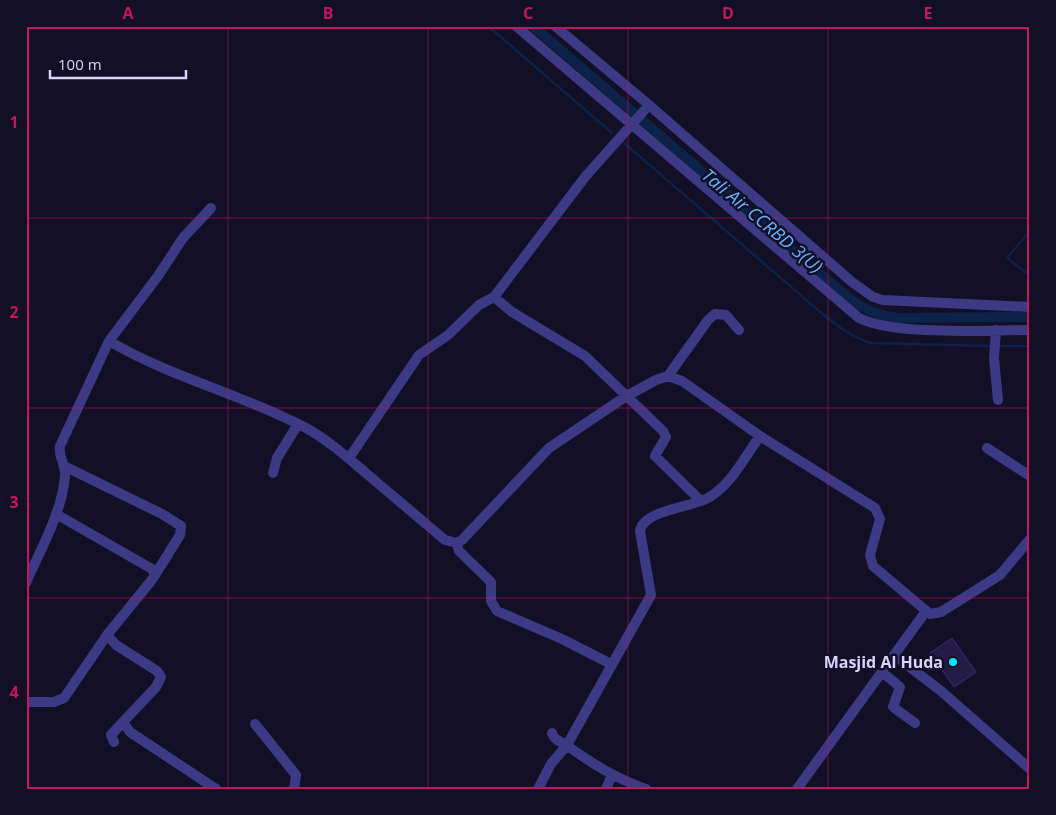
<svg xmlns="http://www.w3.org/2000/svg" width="1056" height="815" viewBox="0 0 1056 815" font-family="'Open Sans',sans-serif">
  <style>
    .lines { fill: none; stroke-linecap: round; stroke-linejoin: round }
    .stream { stroke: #0c2248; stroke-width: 2.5 }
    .canal { stroke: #0c2248; stroke-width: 10 }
    .building { fill: #241b47; stroke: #3b2d73 }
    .minor { stroke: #3d3a85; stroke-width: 10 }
    .grid { fill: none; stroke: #c2185b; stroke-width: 1; stroke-opacity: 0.55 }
    .poi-dot { fill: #00e5ff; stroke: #130f26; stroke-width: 2 }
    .labels { text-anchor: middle; stroke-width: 5; stroke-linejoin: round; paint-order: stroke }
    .poi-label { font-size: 16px; font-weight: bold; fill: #d9d4ff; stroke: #130f26; text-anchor: end }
    .water-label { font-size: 18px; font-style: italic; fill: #62b6ff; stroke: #130f26 }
    .neatline { fill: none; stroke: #c2185b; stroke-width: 2 }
    .grid-label { font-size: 16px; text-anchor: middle; font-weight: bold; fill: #c2185b }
  </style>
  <rect width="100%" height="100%" fill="#130f26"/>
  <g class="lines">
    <path class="stream" d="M 488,26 L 612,133
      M 623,142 L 819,311 C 836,325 851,337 871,343 L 991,346
      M 1030,231 L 1007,258 L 1030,276
      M 997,346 L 1030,346"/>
    <path class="canal" d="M 533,26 L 851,300 C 867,310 878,315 897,318 L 1030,317"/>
  </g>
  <path class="building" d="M 952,638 L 976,672 L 954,687 L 930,653 Z"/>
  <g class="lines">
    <path class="minor" d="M 516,26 L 859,318 C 896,336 986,330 1030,330
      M 555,26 L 649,105 L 852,282 L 873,297 L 883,300 L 1030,307
      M 649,105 L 585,177 L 494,297 L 512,312 L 585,356 L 663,431 L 666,437 L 655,456 L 701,501
      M 996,330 L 994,358 L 998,400
      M 109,341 C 172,378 242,394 306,428 C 328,440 348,458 367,474 C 393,496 419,518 445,540 L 457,543 L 462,540 L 549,448 L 625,397 L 656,380 L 668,376 L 682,381 L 760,436 L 875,508 L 880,519 L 870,555 L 873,566 L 930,614 L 941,612 L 1000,575 L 1030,539
      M 668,376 L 708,320 L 715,314 L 726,315 L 739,330
      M 987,448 L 1030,476
      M 349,458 L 419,355 L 448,335 L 479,305 L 494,297
      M 64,466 L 162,514 L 181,526 L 180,535 L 155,575
      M 273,473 L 277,458 L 298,424
      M 56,514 L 152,569 L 155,575 L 151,581 L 107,635 L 116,645 L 157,671 L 161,677 L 156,687 L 123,722 L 130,732 L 216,789
      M 457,543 L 459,551 L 491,582 L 491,601 L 497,611 L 562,639 L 611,664
      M 26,583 C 40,550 62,513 65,476 C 66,465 58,457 60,446 L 109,341 L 158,276 L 183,238 L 211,208
      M 894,655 L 941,691 L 1030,769
      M 882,672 L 900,687 L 893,707 L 915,723
      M 26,702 L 54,702 L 64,698 L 107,635
      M 255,724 L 296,775 L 294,789
      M 552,733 C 555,741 560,741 566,745 C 593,764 615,778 646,789
      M 114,742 L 111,735 L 123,722
      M 538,789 L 551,764 L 567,745 L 651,595 L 640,531 C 643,511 688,507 704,500 C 729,489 744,458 760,436
      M 606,789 L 612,775
      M 797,789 L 926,611"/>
  </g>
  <path class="grid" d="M 228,26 L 228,789M 428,26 L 428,789M 628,26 L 628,789M 828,26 L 828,789M 26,218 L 1030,218M 26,408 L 1030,408M 26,598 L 1030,598"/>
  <circle class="poi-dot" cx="953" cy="662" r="5"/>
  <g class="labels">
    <g class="poi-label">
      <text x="943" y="668">Masjid Al Huda</text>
    </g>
    <g class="water-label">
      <text transform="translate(762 221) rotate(40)" y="6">Tali Air CCRBD 3(U)</text>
    </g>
  </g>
  <rect width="1056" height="815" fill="none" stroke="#130f26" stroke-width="55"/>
  <path d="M50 70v8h136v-8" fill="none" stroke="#d9d4ff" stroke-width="2.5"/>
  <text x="58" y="70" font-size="15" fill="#d9d4ff" stroke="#130f26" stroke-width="4" paint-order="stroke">100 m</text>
  <rect x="28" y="28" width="1000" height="760" class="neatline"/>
  <g class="grid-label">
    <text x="128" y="19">A</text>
    <text x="328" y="19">B</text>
    <text x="528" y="19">C</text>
    <text x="728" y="19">D</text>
    <text x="928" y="19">E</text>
    <text x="14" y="128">1</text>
    <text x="14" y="318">2</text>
    <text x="14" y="508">3</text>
    <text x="14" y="698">4</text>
  </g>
</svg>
